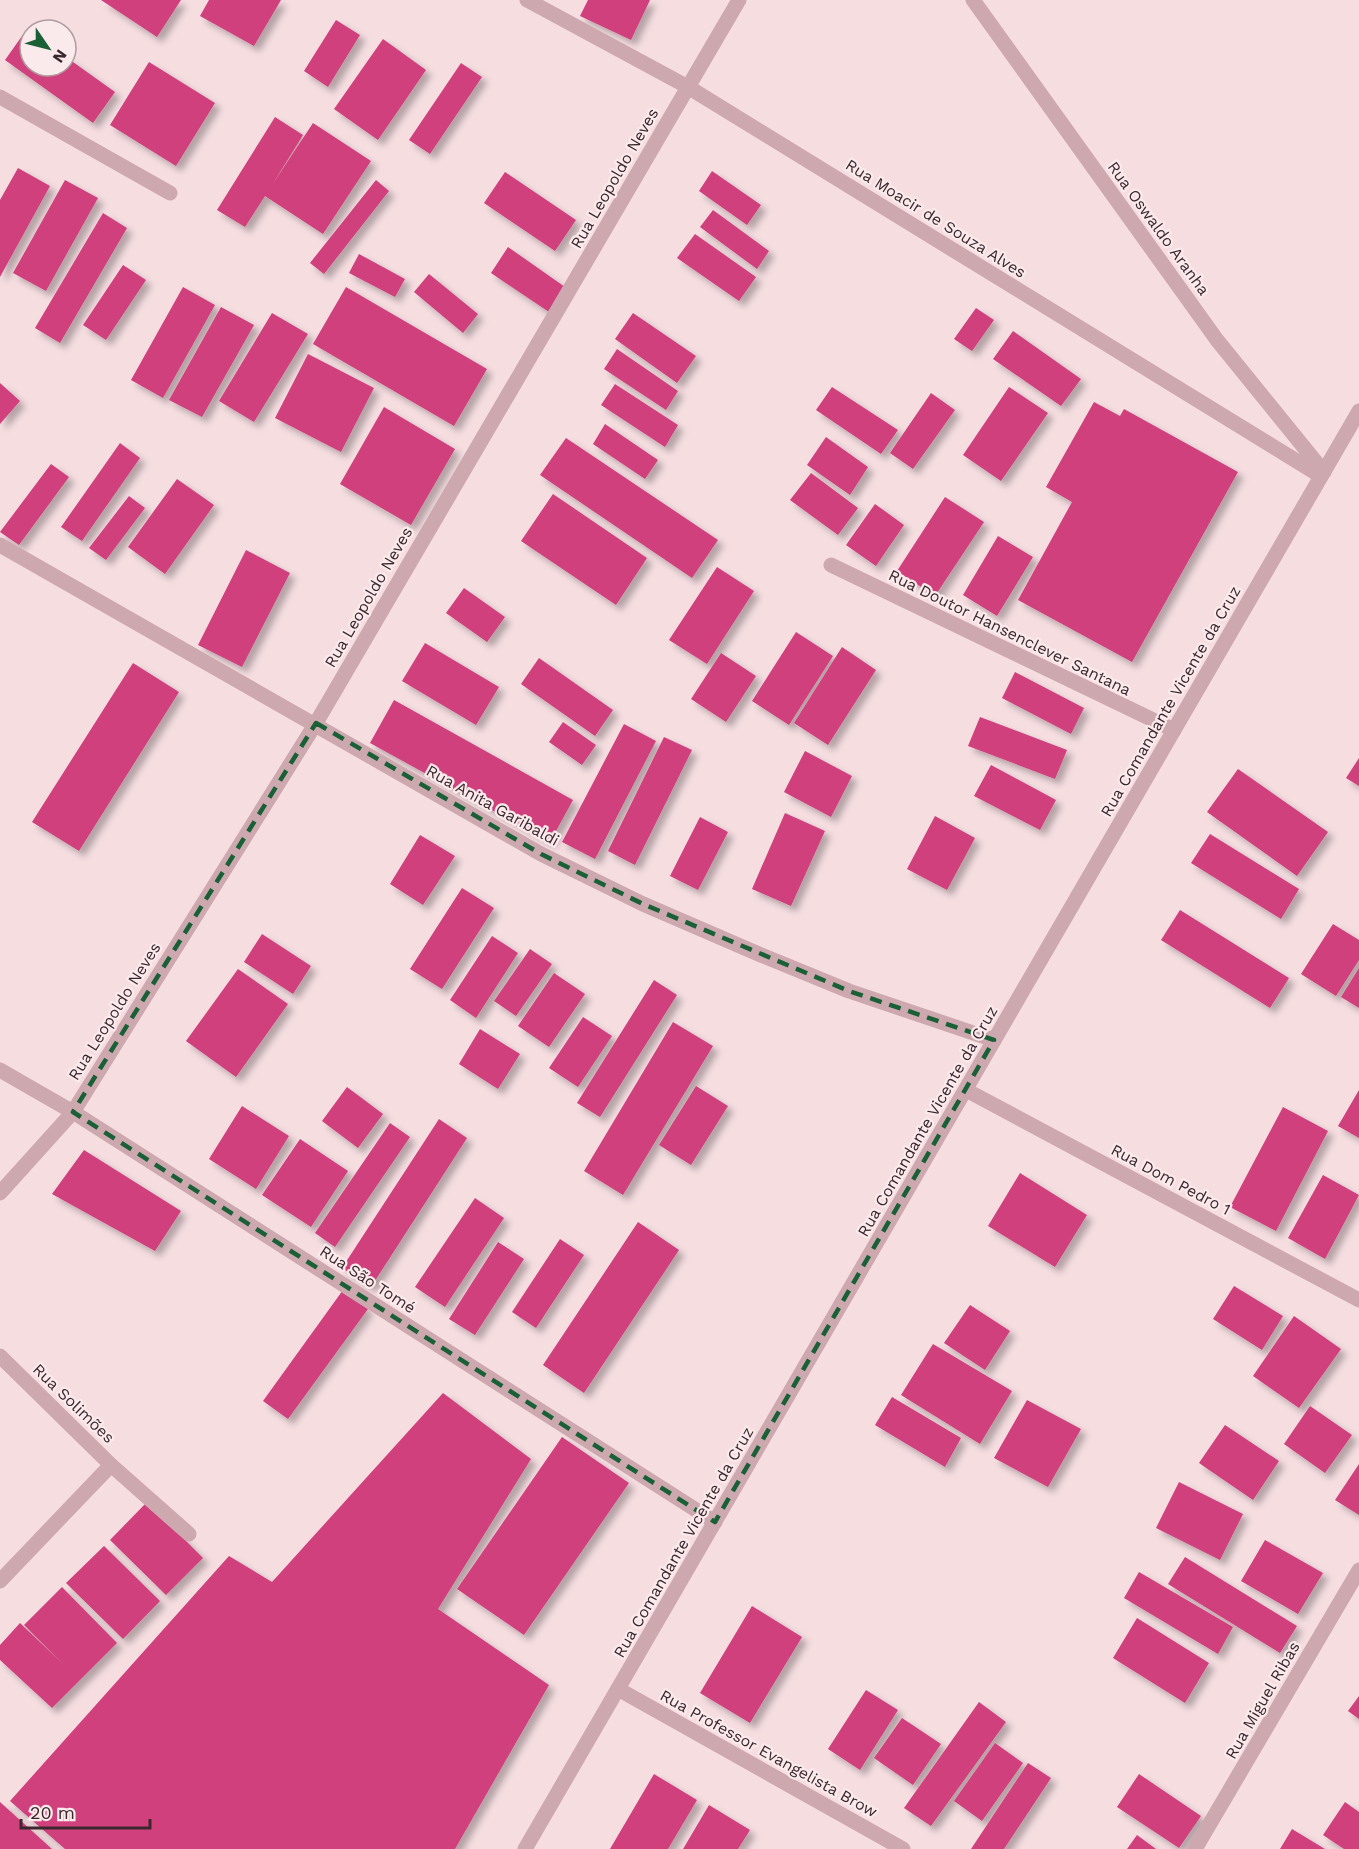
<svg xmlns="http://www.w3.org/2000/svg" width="1359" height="1849" viewBox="0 0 1359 1849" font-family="'Work Sans',sans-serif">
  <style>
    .building { fill: #d03f7b; filter: url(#shadow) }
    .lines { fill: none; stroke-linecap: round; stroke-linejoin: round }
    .minor { stroke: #cea8af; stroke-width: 15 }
    .tertiary { stroke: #cea8af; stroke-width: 15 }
    .marked { fill: none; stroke: #1a6037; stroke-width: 4.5; stroke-dasharray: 12 8; stroke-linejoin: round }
    .labels { text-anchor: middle; stroke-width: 4.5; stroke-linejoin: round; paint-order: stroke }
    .street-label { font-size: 16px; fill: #3a282e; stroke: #fbeaec }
  </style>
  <defs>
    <filter id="shadow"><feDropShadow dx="5.5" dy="5.5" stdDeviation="3" flood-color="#0004"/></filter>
  </defs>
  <rect width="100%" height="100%" fill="#f5dde0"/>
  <path class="building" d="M 101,0 L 181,0 L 157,37 Z
    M 209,0 L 281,0 L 254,46 L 200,16 Z
    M 588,0 L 650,0 L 631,40 L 580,16 Z
    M 336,20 L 360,35 L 328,87 L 304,71 Z
    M 27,29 L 30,31 L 30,66 L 66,66 L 66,57 L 115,92 L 93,123 L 5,60 Z
    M 383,39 L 426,70 L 378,140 L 334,109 Z
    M 149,62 L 215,103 L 176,166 L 110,125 Z
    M 461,63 L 482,77 L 430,154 L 409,140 Z
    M 275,117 L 303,135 L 272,185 L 313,123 L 371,161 L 323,234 L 265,196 L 245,227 L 217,210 Z
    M 18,168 L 50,186 L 0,277 L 0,200 Z
    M 712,171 L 761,205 L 747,225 L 699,191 Z
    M 505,172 L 576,220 L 555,251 L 484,203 Z
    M 65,180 L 98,198 L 46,291 L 13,273 Z
    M 376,180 L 389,191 L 324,274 L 310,263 Z
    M 713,210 L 769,251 L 757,269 L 700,227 Z
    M 103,213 L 127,228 L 60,343 L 35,328 Z
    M 695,234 L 756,277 L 739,301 L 677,258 Z
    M 508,247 L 565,287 L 549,312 L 491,273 Z
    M 359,254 L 405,279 L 395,297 L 349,273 Z
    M 123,265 L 146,280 L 106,340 L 83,325 Z
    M 429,274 L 478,314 L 463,333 L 414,292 Z
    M 183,287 L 215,305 L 163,398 L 131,380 Z
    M 346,287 L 487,369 L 454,426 L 313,344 Z
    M 221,307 L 254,325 L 202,417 L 169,400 Z
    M 976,308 L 994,320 L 972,351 L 954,339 Z
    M 272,313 L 308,334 L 254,422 L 219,401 Z
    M 633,313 L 696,356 L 677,383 L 615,339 Z
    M 1013,331 L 1081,379 L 1061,406 L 993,359 Z
    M 617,349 L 678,391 L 666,410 L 604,369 Z
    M 308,354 L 374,388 L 341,452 L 275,418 Z
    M 0,383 L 20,401 L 0,424 Z
    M 615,384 L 678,425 L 665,447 L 601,405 Z
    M 832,387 L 898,430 L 881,454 L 816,410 Z
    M 1009,387 L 1048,413 L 1001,481 L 963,455 Z
    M 931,393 L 955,410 L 913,469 L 890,453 Z
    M 1094,402 L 1120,416 L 1124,409 L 1238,472 L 1132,662 L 1018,600 L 1072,502 L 1046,487 Z
    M 384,407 L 455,449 L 411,525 L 340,484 Z
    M 605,424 L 658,460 L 645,479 L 593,444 Z
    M 826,437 L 868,467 L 850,495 L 807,465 Z
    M 566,438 L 718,540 L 692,578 L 540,475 Z
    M 120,443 L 140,458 L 82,541 L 61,527 Z
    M 51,464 L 69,477 L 19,545 L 0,532 Z
    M 811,473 L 858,508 L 838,535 L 790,500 Z
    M 177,479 L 214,505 L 165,574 L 128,547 Z
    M 553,494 L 647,558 L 616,605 L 521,541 Z
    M 129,496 L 145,508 L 106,560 L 89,548 Z
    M 945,497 L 984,522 L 935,596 L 897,571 Z
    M 875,504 L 904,525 L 876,566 L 846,545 Z
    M 998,536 L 1033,557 L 997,616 L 963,595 Z
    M 246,550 L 290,573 L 242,667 L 198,645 Z
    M 717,567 L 754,591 L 707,664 L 669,640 Z
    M 464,588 L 505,617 L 487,642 L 446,613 Z
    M 796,632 L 833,656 L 789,725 L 752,701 Z
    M 425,643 L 499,687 L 476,725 L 402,681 Z
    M 842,647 L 876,670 L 828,745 L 794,723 Z
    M 721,653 L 756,676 L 726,722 L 691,699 Z
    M 539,658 L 613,710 L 595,736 L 521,684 Z
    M 133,663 L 179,692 L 79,851 L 32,822 Z
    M 1015,672 L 1084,708 L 1071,734 L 1002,698 Z
    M 394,700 L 573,800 L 550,842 L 370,743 Z
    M 980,717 L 1067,750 L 1055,779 L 968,746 Z
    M 563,722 L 596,745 L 582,765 L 549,742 Z
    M 624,724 L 656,741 L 595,859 L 562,842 Z
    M 664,737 L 692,750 L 635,865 L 608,851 Z
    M 805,751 L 852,776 L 831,817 L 784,792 Z
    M 1359,758 L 1359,786 L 1346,778 Z
    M 991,765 L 1056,800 L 1040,830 L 974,796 Z
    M 1238,769 L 1328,832 L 1297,876 L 1207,812 Z
    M 785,813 L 825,831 L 791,906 L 752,889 Z
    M 935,816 L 975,838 L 947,890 L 907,869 Z
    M 700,817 L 728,832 L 698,890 L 670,876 Z
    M 1210,834 L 1299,889 L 1281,919 L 1191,863 Z
    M 420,835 L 455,856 L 423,905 L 390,884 Z
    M 462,888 L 494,908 L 442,989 L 410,969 Z
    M 1180,910 L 1289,978 L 1270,1008 L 1161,940 Z
    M 1333,924 L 1359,940 L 1359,960 L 1336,996 L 1301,974 Z
    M 262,934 L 311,966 L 293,994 L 244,962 Z
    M 492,936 L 518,953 L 476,1018 L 450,1000 Z
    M 530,949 L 552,964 L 516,1016 L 494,1001 Z
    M 1359,968 L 1359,1008 L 1341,997 Z
    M 238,969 L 288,1004 L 236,1077 L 186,1041 Z
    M 554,973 L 585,994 L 549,1047 L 518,1026 Z
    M 654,980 L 677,995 L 600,1117 L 577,1103 Z
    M 583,1017 L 612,1036 L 578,1087 L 549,1068 Z
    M 673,1022 L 713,1046 L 623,1195 L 584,1171 Z
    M 480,1029 L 520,1054 L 498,1089 L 459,1064 Z
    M 696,1086 L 728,1106 L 691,1165 L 659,1145 Z
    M 347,1087 L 383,1114 L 358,1148 L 322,1121 Z
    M 1359,1090 L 1359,1138 L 1338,1126 Z
    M 242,1106 L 289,1136 L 256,1189 L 209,1159 Z
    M 1283,1107 L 1328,1131 L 1276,1231 L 1230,1207 Z
    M 439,1119 L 467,1138 L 371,1287 L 342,1268 Z
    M 390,1123 L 410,1137 L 335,1247 L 315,1233 Z
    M 300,1139 L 348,1171 L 311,1227 L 262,1195 Z
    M 84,1150 L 181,1211 L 155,1251 L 52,1194 Z
    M 1020,1173 L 1087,1215 L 1055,1267 L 988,1226 Z
    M 1323,1175 L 1359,1195 L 1325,1259 L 1288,1238 Z
    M 475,1198 L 504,1218 L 445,1307 L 415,1287 Z
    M 638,1222 L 679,1250 L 584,1393 L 543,1365 Z
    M 560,1239 L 584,1255 L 536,1328 L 512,1312 Z
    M 498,1242 L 524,1259 L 475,1335 L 449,1319 Z
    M 1234,1286 L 1283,1316 L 1262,1350 L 1213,1319 Z
    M 343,1290 L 368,1309 L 288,1419 L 263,1401 Z
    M 970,1305 L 1010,1331 L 985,1370 L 944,1343 Z
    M 1294,1316 L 1341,1349 L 1299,1408 L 1253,1376 Z
    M 933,1344 L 1012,1391 L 980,1444 L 901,1395 Z
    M 443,1393 L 531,1459 L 438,1609 L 549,1685 L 455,1849 L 65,1849 L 10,1801 L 229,1556 L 272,1582 Z
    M 892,1397 L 961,1438 L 945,1467 L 875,1425 Z
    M 1027,1400 L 1081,1429 L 1048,1487 L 994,1458 Z
    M 1310,1406 L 1352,1435 L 1325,1473 L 1284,1444 Z
    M 1225,1425 L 1279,1461 L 1253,1500 L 1199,1463 Z
    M 562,1437 L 629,1483 L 524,1635 L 457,1589 Z
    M 1359,1464 L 1359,1515 L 1335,1500 Z
    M 1179,1482 L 1243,1514 L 1220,1560 L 1156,1528 Z
    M 147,1502 L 203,1558 L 166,1595 L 110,1540 Z
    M 1265,1540 L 1323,1573 L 1298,1614 L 1241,1581 Z
    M 104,1546 L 160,1601 L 123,1639 L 66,1583 Z
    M 1185,1557 L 1297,1626 L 1280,1653 L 1168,1584 Z
    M 1139,1572 L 1233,1627 L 1218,1654 L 1124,1598 Z
    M 62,1587 L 117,1643 L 52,1708 L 0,1660 L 0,1645 L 20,1623 L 63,1664 L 24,1625 Z
    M 752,1606 L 802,1637 L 750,1723 L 700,1693 Z
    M 1137,1618 L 1209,1663 L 1185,1703 L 1113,1658 Z
    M 866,1690 L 898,1710 L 860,1770 L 828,1749 Z
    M 1359,1696 L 1359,1719 L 1348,1711 Z
    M 979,1702 L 1006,1722 L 931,1826 L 904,1808 Z
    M 902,1718 L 941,1744 L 913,1785 L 874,1758 Z
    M 995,1743 L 1023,1763 L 982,1821 L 954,1801 Z
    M 1028,1763 L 1051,1778 L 1004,1849 L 971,1849 Z
    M 654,1774 L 697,1800 L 668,1849 L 610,1849 Z
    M 1139,1774 L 1201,1816 L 1179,1848 L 1117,1807 Z
    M 0,1802 L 52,1849 L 0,1849 Z
    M 1345,1802 L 1359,1812 L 1359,1849 L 1344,1849 L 1323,1835 Z
    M 709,1805 L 750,1830 L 738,1849 L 683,1849 Z
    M 1292,1829 L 1325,1849 L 1280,1849 Z
    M 1137,1835 L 1156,1849 L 1127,1849 Z"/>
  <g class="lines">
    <path class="minor" d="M 527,0 L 688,87 L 1321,476
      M 973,0 L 1217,340 L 1324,472
      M 0,97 L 170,193
      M 0,545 L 541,854 L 643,904 L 761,955 L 849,991 L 994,1040
      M 831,565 L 1174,730
      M 0,1070 L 73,1112 L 715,1522
      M 966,1090 L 1359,1300
      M 0,1193 L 73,1112 L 316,723 L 739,0
      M 0,1356 L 111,1465 L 189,1534
      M 0,1581 L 111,1465
      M 618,1689 L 903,1849
      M 1195,1849 L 1359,1570"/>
    <path class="tertiary" d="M 525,1849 L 1359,411"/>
  </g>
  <path class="marked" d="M 316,723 L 541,854 L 643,904 L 849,991 L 994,1040 L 715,1522 L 73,1112 Z"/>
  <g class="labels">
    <g class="street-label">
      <text transform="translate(614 178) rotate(-60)" y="6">Rua Leopoldo Neves</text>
      <text transform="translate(936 218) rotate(32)" y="6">Rua Moacir de Souza Alves</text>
      <text transform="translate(1159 228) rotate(54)" y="6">Rua Oswaldo Aranha</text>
      <text transform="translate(368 597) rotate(-60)" y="6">Rua Leopoldo Neves</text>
      <text transform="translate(1010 632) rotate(26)" y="6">Rua Doutor Hansenclever Santana</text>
      <text transform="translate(1170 701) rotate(-60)" y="6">Rua Comandante Vicente da Cruz</text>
      <text transform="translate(493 805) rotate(29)" y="6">Rua Anita Garibaldi</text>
      <text transform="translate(114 1011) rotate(-58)" y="6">Rua Leopoldo Neves</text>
      <text transform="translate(927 1121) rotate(-60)" y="6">Rua Comandante Vicente da Cruz</text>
      <text transform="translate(1171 1179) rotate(28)" y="6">Rua Dom Pedro 1</text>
      <text transform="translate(368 1279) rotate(33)" y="6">Rua São Tomé</text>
      <text transform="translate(74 1403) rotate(44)" y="6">Rua Solimões</text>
      <text transform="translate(683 1542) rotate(-60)" y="6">Rua Comandante Vicente da Cruz</text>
      <text transform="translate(1262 1700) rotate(-60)" y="6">Rua Miguel Ribas</text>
      <text transform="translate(769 1753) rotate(29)" y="6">Rua Professor Evangelista Brow</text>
    </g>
  </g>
  <g transform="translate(48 48) rotate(125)"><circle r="28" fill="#fbeaec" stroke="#ae9ca0" stroke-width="1.5"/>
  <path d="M0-4.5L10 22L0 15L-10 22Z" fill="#1a6037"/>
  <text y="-9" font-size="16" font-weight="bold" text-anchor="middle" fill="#3a282e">N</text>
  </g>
  <path d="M21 1819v9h129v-9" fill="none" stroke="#3a282e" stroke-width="3"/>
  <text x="30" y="1819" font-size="18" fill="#3a282e" stroke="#fbeaec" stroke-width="4.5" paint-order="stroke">20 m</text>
</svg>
